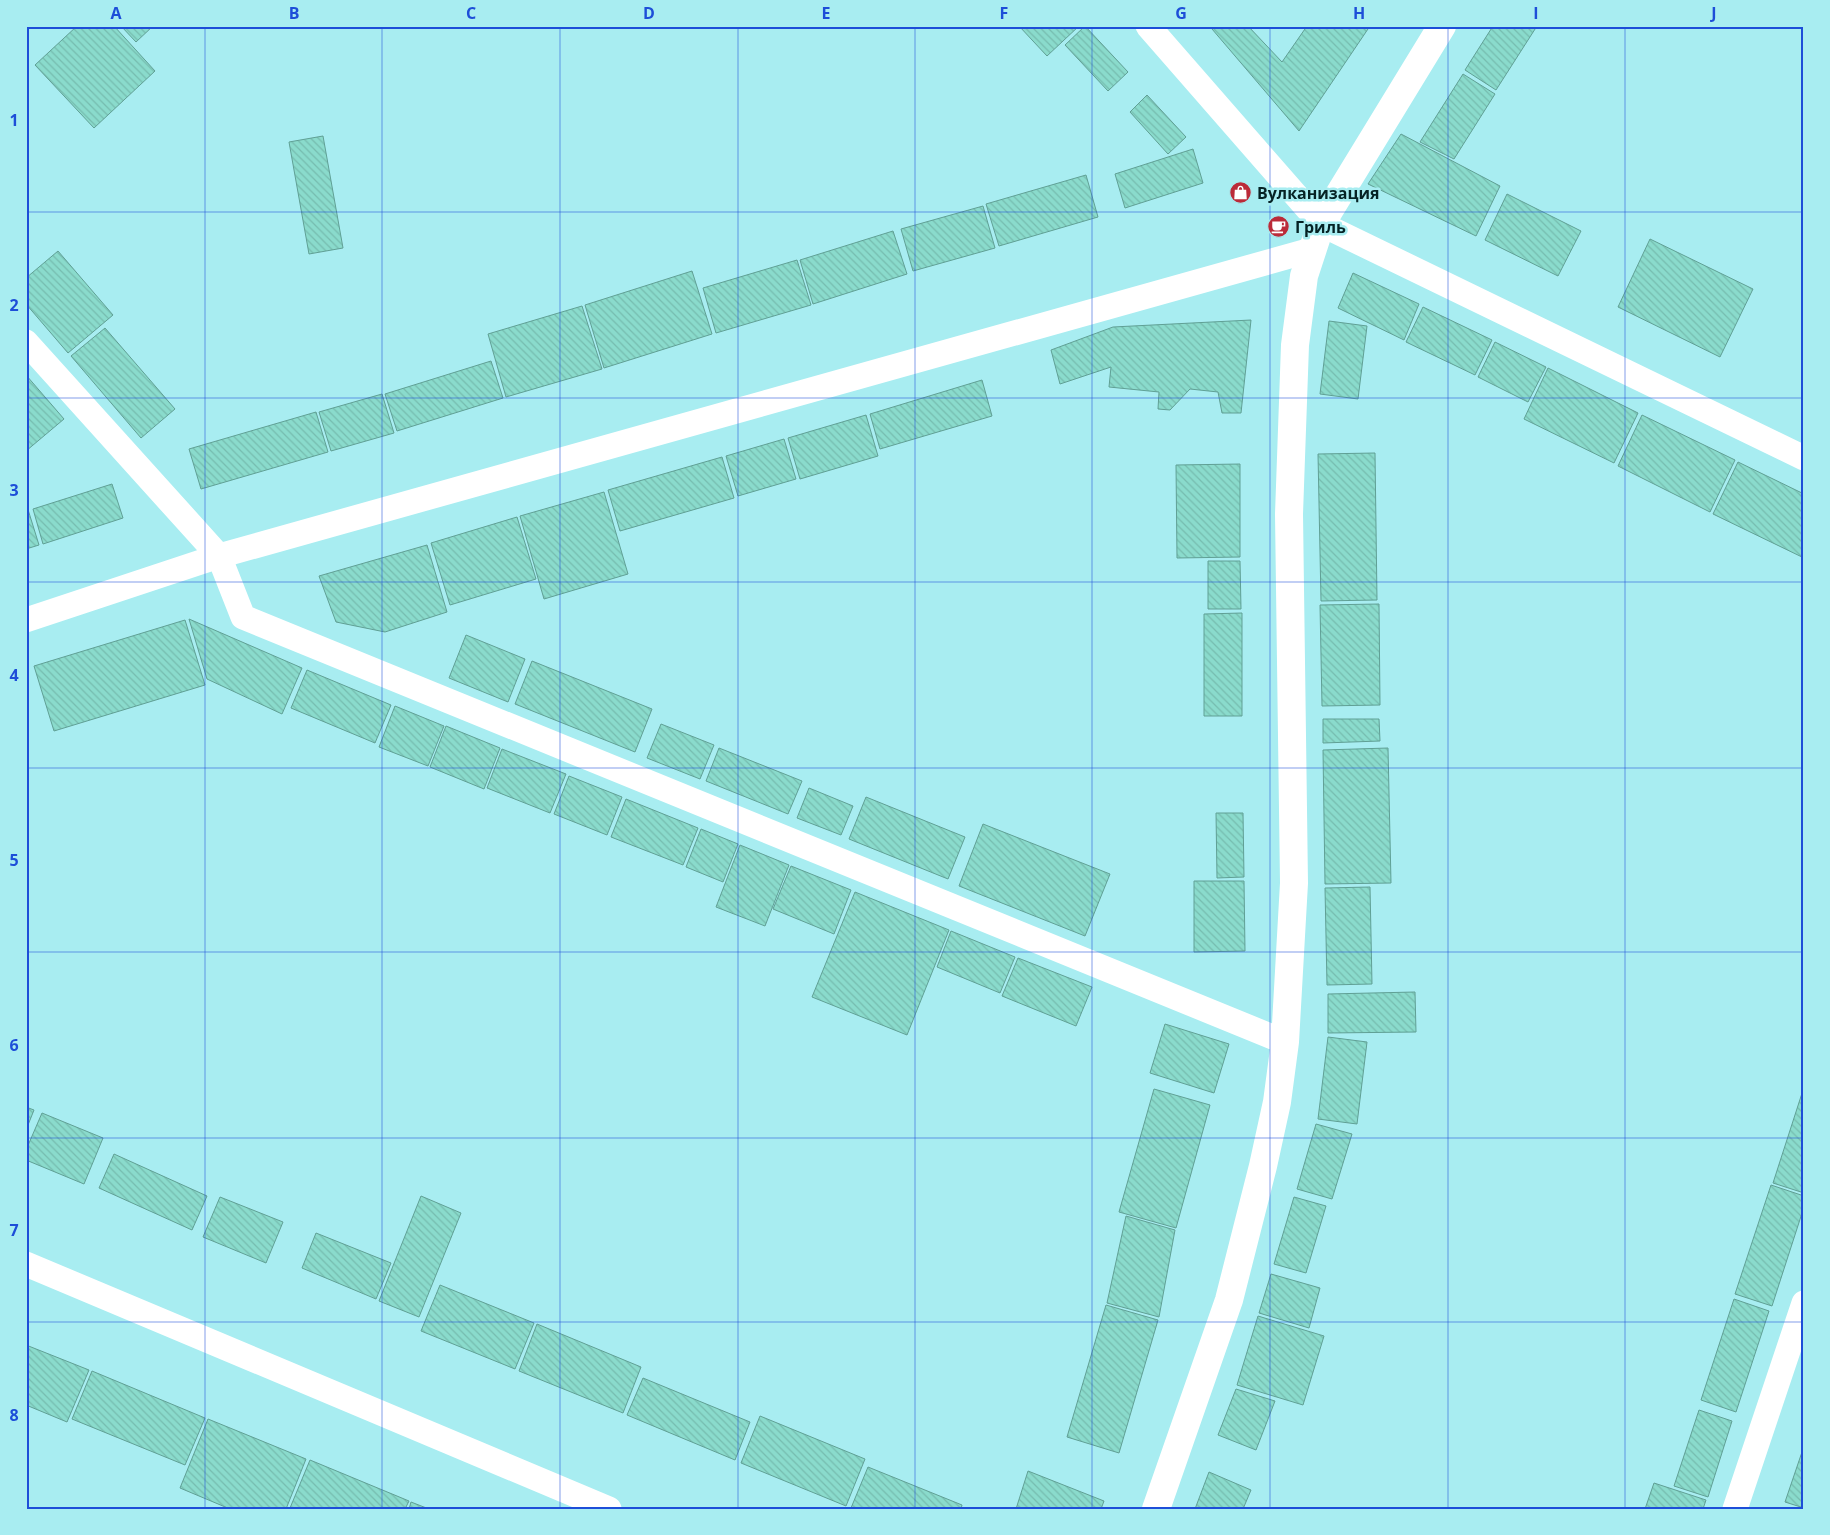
<svg xmlns="http://www.w3.org/2000/svg" width="1830" height="1535" viewBox="0 0 1830 1535" font-family="'Open Sans',sans-serif">
  <style>
    .building { fill: url(#building-back-hatch); stroke: #60a095 }
    .lines { fill: none; stroke-linecap: round; stroke-linejoin: round }
    .street { stroke: #fff; stroke-width: 25 }
    .secondary { stroke: #fff; stroke-width: 28 }
    .grid { fill: none; stroke: #1d4ed8; stroke-width: 1; stroke-opacity: 0.55 }
    .labels { text-anchor: middle; stroke-width: 5; stroke-linejoin: round; paint-order: stroke }
    .poi-label { font-size: 16px; font-weight: bold; fill: #052224; stroke: #a8edf1; text-anchor: start }
    .neatline { fill: none; stroke: #1d4ed8; stroke-width: 2 }
    .grid-label { font-size: 16px; text-anchor: middle; font-weight: bold; fill: #1d4ed8 }
  </style>
  <defs>
    <pattern id="building-back-hatch" width="6" height="6" patternUnits="userSpaceOnUse" patternTransform="scale(1.25)"><rect width="6" height="6" fill="#8adbcc"/><path d="M-1 5l2 2M0 0l6 6M5-1l2 2" fill="none" stroke="#76bcaf"/></pattern>
  </defs>
  <rect width="100%" height="100%" fill="#a8edf1"/>
  <path class="building" d="M 77,26 L 114,26 L 155,71 L 94,128 L 35,65 Z
    M 121,26 L 153,26 L 136,42 Z
    M 1019,26 L 1079,26 L 1047,56 Z
    M 1085,26 L 1128,72 L 1108,91 L 1065,45 Z
    M 1214,26 L 1248,26 L 1282,62 L 1307,26 L 1370,26 L 1299,131 L 1212,29 Z
    M 1493,26 L 1537,26 L 1496,90 L 1465,70 Z
    M 1463,74 L 1495,94 L 1454,159 L 1420,142 Z
    M 1147,95 L 1186,137 L 1168,154 L 1130,112 Z
    M 1401,134 L 1500,186 L 1476,236 L 1368,184 Z
    M 323,136 L 343,248 L 309,254 L 289,142 Z
    M 1193,149 L 1203,183 L 1125,208 L 1115,174 Z
    M 1086,175 L 1098,217 L 999,246 L 986,204 Z
    M 1507,194 L 1581,231 L 1558,276 L 1485,240 Z
    M 983,206 L 995,248 L 913,271 L 901,229 Z
    M 893,231 L 907,274 L 813,304 L 800,260 Z
    M 1650,239 L 1753,289 L 1720,357 L 1618,307 Z
    M 58,251 L 113,315 L 68,353 L 26,304 L 26,278 Z
    M 797,260 L 811,305 L 716,333 L 703,288 Z
    M 692,271 L 712,334 L 604,368 L 585,305 Z
    M 1353,273 L 1419,304 L 1404,340 L 1338,308 Z
    M 582,306 L 602,369 L 506,397 L 488,334 Z
    M 1423,307 L 1492,340 L 1475,375 L 1406,342 Z
    M 1251,320 L 1241,413 L 1222,413 L 1218,392 L 1190,389 L 1170,410 L 1158,409 L 1159,392 L 1109,387 L 1111,367 L 1060,384 L 1051,350 L 1113,327 Z
    M 1329,321 L 1367,326 L 1358,399 L 1320,394 Z
    M 105,328 L 175,409 L 141,438 L 71,356 Z
    M 1495,342 L 1546,367 L 1528,402 L 1478,377 Z
    M 491,361 L 503,398 L 397,431 L 385,394 Z
    M 1548,368 L 1638,413 L 1614,463 L 1524,419 Z
    M 26,375 L 64,419 L 26,451 Z
    M 982,380 L 992,416 L 880,449 L 870,414 Z
    M 382,394 L 394,433 L 331,451 L 319,412 Z
    M 316,412 L 328,452 L 201,489 L 189,449 Z
    M 866,415 L 878,456 L 800,479 L 788,438 Z
    M 1642,415 L 1735,460 L 1710,512 L 1618,466 Z
    M 784,439 L 796,479 L 738,496 L 726,456 Z
    M 1375,453 L 1377,600 L 1321,601 L 1318,454 Z
    M 722,457 L 734,498 L 620,531 L 608,490 Z
    M 1738,462 L 1804,494 L 1804,558 L 1713,514 Z
    M 1240,464 L 1240,557 L 1177,558 L 1176,465 Z
    M 112,484 L 123,518 L 43,544 L 33,509 Z
    M 604,492 L 628,574 L 544,599 L 520,516 Z
    M 26,503 L 39,545 L 26,549 Z
    M 517,517 L 536,579 L 450,605 L 431,543 Z
    M 427,545 L 447,612 L 385,632 L 336,622 L 319,576 Z
    M 1208,561 L 1240,561 L 1241,609 L 1208,609 Z
    M 1379,604 L 1380,705 L 1322,706 L 1320,605 Z
    M 1242,613 L 1242,716 L 1204,716 L 1204,614 Z
    M 189,619 L 302,668 L 282,714 L 207,679 Z
    M 185,620 L 205,685 L 54,731 L 34,666 Z
    M 466,635 L 525,659 L 508,702 L 449,678 Z
    M 532,661 L 652,709 L 635,752 L 515,704 Z
    M 307,670 L 391,705 L 375,743 L 291,708 Z
    M 395,706 L 444,726 L 428,766 L 379,747 Z
    M 1323,719 L 1379,719 L 1380,741 L 1323,743 Z
    M 661,724 L 714,745 L 700,779 L 647,758 Z
    M 446,726 L 500,748 L 484,789 L 430,767 Z
    M 719,748 L 802,781 L 788,814 L 706,781 Z
    M 1388,748 L 1391,883 L 1325,884 L 1323,750 Z
    M 502,749 L 566,774 L 550,813 L 487,788 Z
    M 569,776 L 622,797 L 607,835 L 554,814 Z
    M 809,788 L 853,806 L 841,835 L 797,818 Z
    M 866,797 L 965,837 L 948,879 L 849,839 Z
    M 626,799 L 698,828 L 683,865 L 611,837 Z
    M 1216,813 L 1243,813 L 1244,877 L 1217,878 Z
    M 983,824 L 1110,874 L 1085,936 L 959,886 Z
    M 701,829 L 738,844 L 723,882 L 686,867 Z
    M 740,845 L 789,865 L 765,926 L 716,907 Z
    M 791,866 L 851,890 L 834,934 L 773,909 Z
    M 1194,881 L 1244,881 L 1245,951 L 1194,952 Z
    M 1370,887 L 1372,984 L 1327,985 L 1325,888 Z
    M 855,892 L 949,930 L 907,1035 L 812,997 Z
    M 951,931 L 1015,957 L 1000,993 L 937,967 Z
    M 1018,958 L 1092,987 L 1076,1026 L 1002,996 Z
    M 1415,992 L 1416,1032 L 1328,1033 L 1328,994 Z
    M 1165,1024 L 1229,1044 L 1214,1093 L 1150,1073 Z
    M 1328,1037 L 1367,1042 L 1357,1124 L 1318,1119 Z
    M 1804,1087 L 1804,1193 L 1773,1183 Z
    M 1154,1089 L 1210,1105 L 1176,1228 L 1119,1212 Z
    M 26,1107 L 34,1110 L 26,1130 Z
    M 42,1113 L 103,1138 L 84,1184 L 26,1160 L 26,1150 Z
    M 1316,1124 L 1352,1134 L 1332,1199 L 1297,1189 Z
    M 114,1154 L 207,1196 L 192,1230 L 99,1188 Z
    M 1771,1185 L 1804,1196 L 1804,1207 L 1772,1306 L 1735,1294 Z
    M 421,1196 L 461,1213 L 419,1317 L 379,1301 Z
    M 220,1197 L 283,1222 L 266,1263 L 203,1237 Z
    M 1294,1197 L 1326,1206 L 1306,1273 L 1274,1264 Z
    M 1126,1216 L 1175,1230 L 1159,1317 L 1107,1303 Z
    M 316,1233 L 391,1263 L 376,1299 L 302,1268 Z
    M 1271,1274 L 1320,1288 L 1309,1328 L 1259,1313 Z
    M 440,1285 L 534,1323 L 515,1369 L 421,1331 Z
    M 1734,1299 L 1769,1311 L 1736,1412 L 1701,1400 Z
    M 1106,1305 L 1158,1320 L 1119,1453 L 1067,1437 Z
    M 1258,1316 L 1324,1336 L 1303,1405 L 1237,1385 Z
    M 537,1324 L 641,1367 L 623,1413 L 519,1371 Z
    M 26,1345 L 89,1370 L 67,1422 L 26,1405 Z
    M 92,1371 L 205,1418 L 185,1465 L 72,1419 Z
    M 643,1378 L 750,1422 L 735,1460 L 627,1415 Z
    M 1236,1389 L 1275,1401 L 1256,1450 L 1218,1435 Z
    M 1699,1410 L 1732,1421 L 1708,1497 L 1674,1486 Z
    M 760,1416 L 865,1459 L 846,1506 L 741,1463 Z
    M 208,1419 L 306,1459 L 286,1509 L 230,1509 L 180,1488 Z
    M 1803,1449 L 1804,1449 L 1804,1508 L 1785,1502 Z
    M 310,1460 L 409,1501 L 405,1509 L 290,1508 Z
    M 868,1467 L 962,1505 L 961,1509 L 851,1508 Z
    M 1028,1471 L 1104,1501 L 1101,1509 L 1016,1509 Z
    M 1209,1472 L 1251,1490 L 1243,1509 L 1195,1509 Z
    M 1654,1483 L 1706,1500 L 1703,1509 L 1645,1509 Z
    M 411,1502 L 429,1509 L 409,1509 Z"/>
  <g class="lines">
    <path class="street" d="M 1148,26 L 1321,224 L 1804,458
      M 26,342 L 219,556 L 243,617 L 1285,1042
      M 26,620 L 219,556 L 1311,250
      M 26,1264 L 609,1509
      M 1735,1509 L 1804,1303"/>
    <path class="secondary" d="M 1156,1509 L 1229,1300 L 1263,1166 L 1277,1102 L 1285,1042 L 1294,883 L 1289,514 L 1295,345 L 1304,276 L 1321,224 L 1442,26"/>
  </g>
  <path class="grid" d="M 205,26 L 205,1509M 382,26 L 382,1509M 560,26 L 560,1509M 738,26 L 738,1509M 915,26 L 915,1509M 1092,26 L 1092,1509M 1270,26 L 1270,1509M 1448,26 L 1448,1509M 1625,26 L 1625,1509M 26,212 L 1804,212M 26,398 L 1804,398M 26,582 L 1804,582M 26,768 L 1804,768M 26,952 L 1804,952M 26,1138 L 1804,1138M 26,1322 L 1804,1322"/>
  <defs>
    <symbol id="shop-disc" viewBox="-11 -11 22 22"><circle r="9.5" fill="#bb2b39" stroke="#a8edf1"/><path d="M-5-2.5h2.3a2.7 3.5 0 0 1 5.4 0H5L5.5 6h-11ZM-1.5-2.5h3a1.5 2.3 0 0 0-3 0Z" fill="#fff"/></symbol>
    <symbol id="cafe-disc" viewBox="-11 -11 22 22"><circle r="9.5" fill="#bb2b39" stroke="#a8edf1"/><path d="M-5.5-4.5H6V0H3Q3 3.5 0 3.5H-2.5Q-5.5 3.5-5.5 0ZM3-3.2v2h1.7v-2ZM-6 4.5H4V6H-6Z" fill="#fff"/></symbol>
  </defs>
  <g fill-rule="evenodd">
    <use href="#shop-disc" x="1228" y="180" width="25" height="25"/>
    <use href="#cafe-disc" x="1266" y="214" width="25" height="25"/>
  </g>
  <g class="labels">
    <g class="poi-label">
      <text x="1257" y="199">Вулканизация</text>
      <text x="1295" y="233">Гриль</text>
    </g>
  </g>
  <rect width="1830" height="1535" fill="none" stroke="#a8edf1" stroke-width="55"/>
  <rect x="28" y="28" width="1774" height="1480" class="neatline"/>
  <g class="grid-label">
    <text x="116" y="19">A</text>
    <text x="294" y="19">B</text>
    <text x="471" y="19">C</text>
    <text x="649" y="19">D</text>
    <text x="826" y="19">E</text>
    <text x="1004" y="19">F</text>
    <text x="1181" y="19">G</text>
    <text x="1359" y="19">H</text>
    <text x="1536" y="19">I</text>
    <text x="1714" y="19">J</text>
    <text x="14" y="126">1</text>
    <text x="14" y="311">2</text>
    <text x="14" y="496">3</text>
    <text x="14" y="681">4</text>
    <text x="14" y="866">5</text>
    <text x="14" y="1051">6</text>
    <text x="14" y="1236">7</text>
    <text x="14" y="1421">8</text>
  </g>
</svg>
